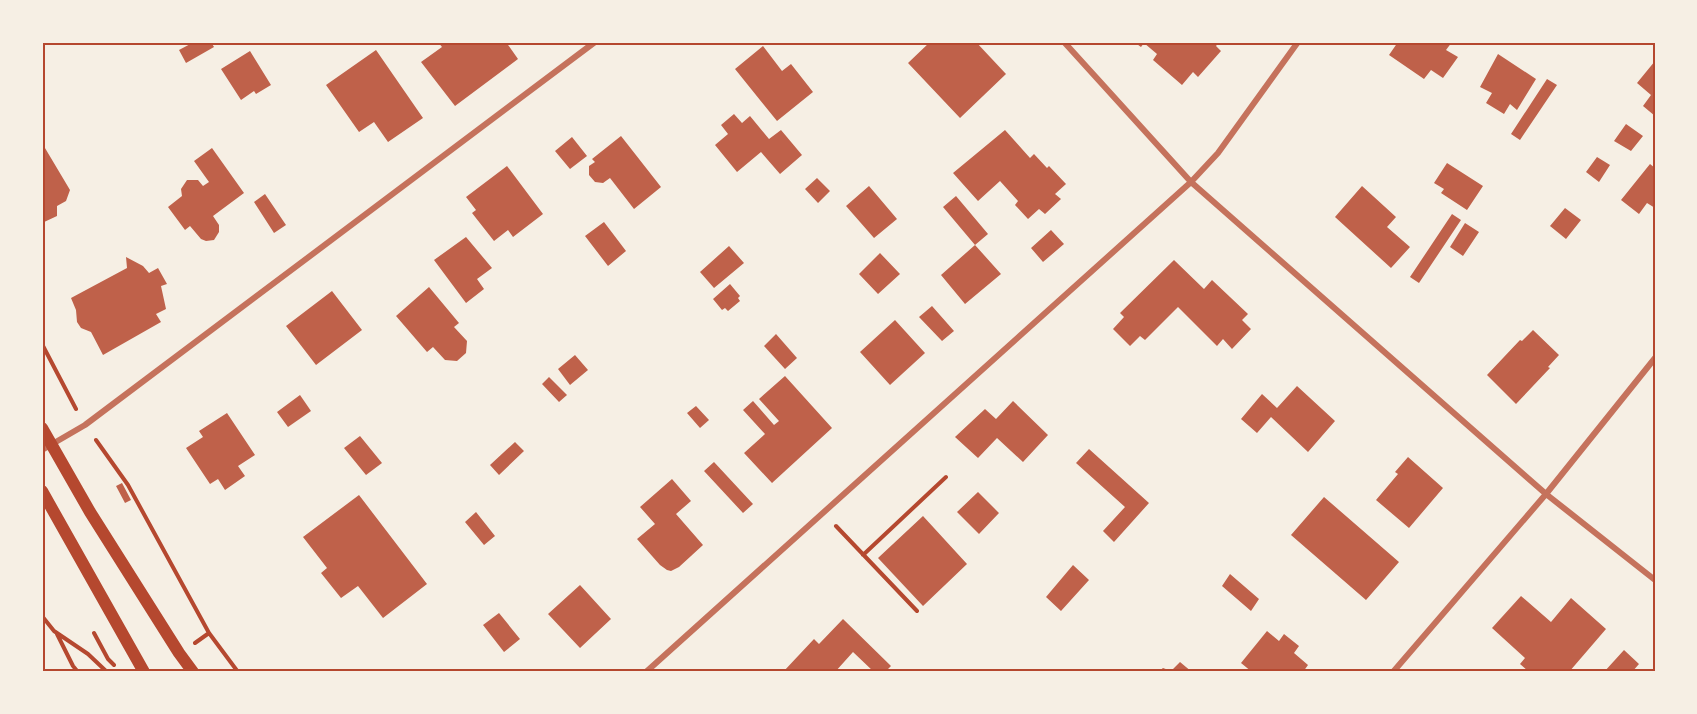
<svg xmlns="http://www.w3.org/2000/svg" width="1697" height="714" viewBox="0 0 1697 714" font-family="'DejaVu Sans',sans-serif">
  <style>
    .building { fill: #bf614a }
    .lines { fill: none; stroke-linecap: round; stroke-linejoin: round }
    .path { stroke: #b5482f; stroke-width: 4 }
    .minor { stroke: #c5725c; stroke-width: 6 }
    .secondary { stroke: #b5482f; stroke-width: 12 }
    .neatline { fill: none; stroke: #b5482f; stroke-width: 2 }
  </style>
  <rect width="100%" height="100%" fill="#f6efe4"/>
  <path class="building" d="M 194,42 L 211,42 L 214,47 L 186,63 L 179,50 Z
    M 438,42 L 506,42 L 518,59 L 455,106 L 421,62 L 442,47 Z
    M 930,42 L 976,42 L 1006,74 L 960,118 L 908,63 Z
    M 1134,42 L 1219,42 L 1216,46 L 1221,51 L 1198,77 L 1193,72 L 1182,85 L 1153,60 L 1157,54 L 1144,43 L 1141,47 Z
    M 1398,42 L 1452,42 L 1446,50 L 1458,57 L 1443,78 L 1431,70 L 1424,79 L 1389,55 Z
    M 763,46 L 782,71 L 791,64 L 813,92 L 777,121 L 735,69 Z
    M 376,50 L 423,118 L 388,142 L 374,122 L 359,132 L 326,85 Z
    M 250,51 L 271,85 L 256,94 L 254,91 L 241,100 L 221,69 Z
    M 1498,54 L 1536,79 L 1517,110 L 1510,104 L 1504,114 L 1486,103 L 1492,93 L 1480,87 Z
    M 1655,61 L 1655,116 L 1643,106 L 1651,95 L 1637,83 Z
    M 1547,79 L 1557,85 L 1520,140 L 1511,134 Z
    M 734,114 L 742,123 L 750,116 L 769,139 L 781,130 L 802,155 L 780,174 L 761,152 L 737,172 L 715,145 L 728,134 L 721,125 Z
    M 1626,124 L 1643,136 L 1631,151 L 1614,141 Z
    M 1005,130 L 1030,158 L 1034,154 L 1047,168 L 1049,166 L 1066,184 L 1055,194 L 1061,199 L 1045,214 L 1039,209 L 1028,219 L 1015,205 L 1018,201 L 1000,181 L 978,201 L 953,173 Z
    M 621,136 L 661,187 L 634,209 L 610,178 L 603,183 L 595,182 L 589,175 L 589,166 L 595,162 L 592,159 Z
    M 572,137 L 587,156 L 570,169 L 555,151 Z
    M 42,143 L 70,190 L 66,201 L 57,206 L 57,216 L 42,223 Z
    M 212,148 L 244,193 L 213,216 L 219,225 L 219,232 L 214,240 L 206,241 L 201,239 L 190,226 L 185,230 L 168,207 L 182,196 L 181,189 L 187,180 L 198,180 L 203,186 L 209,182 L 194,161 Z
    M 1597,157 L 1610,165 L 1599,182 L 1586,172 Z
    M 1447,163 L 1483,186 L 1467,210 L 1441,193 L 1444,189 L 1434,183 Z
    M 1650,164 L 1655,168 L 1655,208 L 1647,203 L 1639,214 L 1621,200 Z
    M 507,166 L 543,214 L 513,237 L 508,230 L 494,241 L 472,213 L 476,210 L 466,197 Z
    M 817,178 L 830,191 L 818,203 L 805,189 Z
    M 869,186 L 897,219 L 874,238 L 846,206 Z
    M 1362,186 L 1396,217 L 1387,227 L 1410,247 L 1391,268 L 1335,217 Z
    M 265,194 L 286,225 L 274,233 L 254,202 Z
    M 956,196 L 988,234 L 975,245 L 943,207 Z
    M 1565,208 L 1581,220 L 1566,239 L 1550,226 Z
    M 1452,214 L 1461,220 L 1419,283 L 1410,277 Z
    M 604,222 L 626,251 L 608,266 L 585,236 Z
    M 1465,223 L 1479,232 L 1463,256 L 1450,247 Z
    M 1051,230 L 1064,244 L 1043,262 L 1031,248 Z
    M 466,237 L 492,268 L 477,279 L 484,289 L 466,303 L 434,260 Z
    M 975,245 L 1001,274 L 965,304 L 941,275 Z
    M 729,246 L 744,263 L 714,288 L 700,272 Z
    M 880,253 L 900,274 L 878,294 L 859,274 Z
    M 126,257 L 143,266 L 149,273 L 158,268 L 167,284 L 161,286 L 166,309 L 156,314 L 161,322 L 103,355 L 91,332 L 81,328 L 77,322 L 76,310 L 71,298 L 127,268 Z
    M 1174,260 L 1204,289 L 1212,280 L 1248,314 L 1242,320 L 1251,329 L 1232,349 L 1223,339 L 1217,346 L 1178,307 L 1145,340 L 1140,336 L 1130,346 L 1113,329 L 1124,317 L 1120,313 Z
    M 730,284 L 740,296 L 738,298 L 740,301 L 728,311 L 725,308 L 722,310 L 713,299 Z
    M 429,287 L 459,323 L 454,327 L 467,341 L 466,353 L 457,361 L 445,360 L 433,347 L 427,352 L 396,316 Z
    M 332,291 L 362,330 L 316,365 L 286,326 Z
    M 932,306 L 954,331 L 942,341 L 919,317 Z
    M 895,320 L 925,353 L 890,385 L 860,352 Z
    M 1533,330 L 1559,355 L 1548,367 L 1550,368 L 1516,404 L 1487,375 L 1520,340 L 1522,341 Z
    M 776,334 L 797,358 L 785,369 L 764,346 Z
    M 575,355 L 588,370 L 570,385 L 558,369 Z
    M 785,376 L 832,428 L 772,483 L 744,453 L 765,434 L 743,410 L 753,401 L 774,425 L 779,421 L 759,399 Z
    M 549,377 L 567,395 L 559,402 L 542,384 Z
    M 1297,386 L 1335,421 L 1308,452 L 1271,417 L 1257,433 L 1241,419 L 1262,394 L 1277,408 Z
    M 300,395 L 311,411 L 288,427 L 277,412 Z
    M 1013,401 L 1048,435 L 1023,462 L 997,438 L 978,458 L 955,437 L 985,409 L 996,419 Z
    M 696,406 L 709,420 L 700,428 L 687,413 Z
    M 227,413 L 255,455 L 238,466 L 245,476 L 225,490 L 218,479 L 210,484 L 186,448 L 203,437 L 199,431 Z
    M 360,436 L 382,463 L 366,475 L 344,448 Z
    M 515,442 L 524,451 L 499,475 L 490,465 Z
    M 1089,449 L 1149,503 L 1114,542 L 1103,531 L 1125,507 L 1076,463 Z
    M 1408,457 L 1443,488 L 1409,528 L 1376,500 L 1398,474 L 1395,472 Z
    M 714,462 L 753,504 L 743,513 L 704,471 Z
    M 672,479 L 691,501 L 676,514 L 703,545 L 679,567 L 671,571 L 667,570 L 660,565 L 637,539 L 655,524 L 640,507 Z
    M 122,483 L 131,500 L 125,503 L 116,486 Z
    M 978,492 L 999,513 L 979,534 L 957,512 Z
    M 359,495 L 427,584 L 383,618 L 358,586 L 341,598 L 321,573 L 327,568 L 303,537 Z
    M 1324,497 L 1399,562 L 1366,600 L 1291,535 Z
    M 476,512 L 495,536 L 484,545 L 465,522 Z
    M 923,516 L 967,564 L 923,606 L 878,558 Z
    M 1073,565 L 1089,580 L 1061,611 L 1046,597 Z
    M 1230,574 L 1259,599 L 1251,611 L 1222,586 Z
    M 580,585 L 611,619 L 580,648 L 548,614 Z
    M 1521,596 L 1551,622 L 1571,598 L 1606,629 L 1569,672 L 1529,672 L 1520,664 L 1525,658 L 1492,628 Z
    M 499,613 L 520,639 L 504,652 L 483,625 Z
    M 843,619 L 891,666 L 885,672 L 874,672 L 853,652 L 835,672 L 783,672 L 814,639 L 819,644 Z
    M 1267,631 L 1279,641 L 1284,634 L 1299,646 L 1294,653 L 1308,665 L 1303,672 L 1252,672 L 1241,663 Z
    M 1624,650 L 1639,664 L 1632,672 L 1604,672 Z
    M 1180,662 L 1192,672 L 1158,672 L 1163,668 L 1171,671 Z"/>
  <g class="lines">
    <path class="path" d="M 42,344 L 76,409
      M 96,440 L 128,485 L 209,633 L 238,672
      M 836,526 L 917,611
      M 863,555 L 946,477
      M 42,616 L 54,631 L 88,654 L 107,672
      M 94,633 L 108,659 L 114,665
      M 57,634 L 73,666 L 78,672
      M 195,643 L 209,633"/>
    <path class="minor" d="M 1064,42 L 1191,182 L 1546,494 L 1655,580
      M 42,450 L 85,425 L 595,42
      M 646,672 L 1191,182 L 1218,153 L 1298,42
      M 1393,672 L 1546,494 L 1655,358"/>
    <path class="secondary" d="M 42,428 L 90,512 L 179,653 L 193,672
      M 42,491 L 144,672"/>
  </g>
  <rect width="1697" height="714" fill="none" stroke="#f6efe4" stroke-width="87"/>
  <rect x="44" y="44" width="1610" height="626" class="neatline"/>
</svg>
